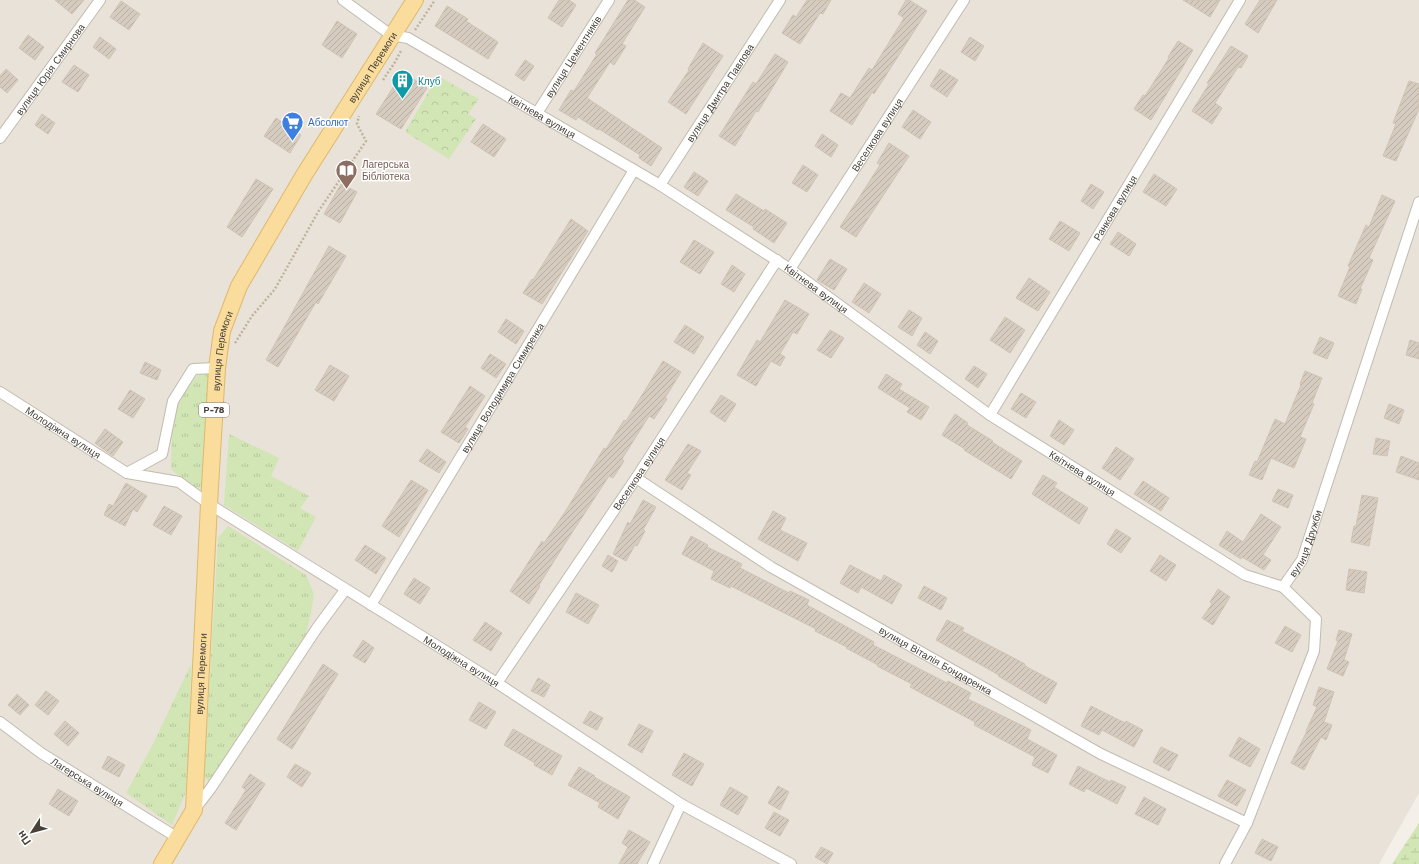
<svg xmlns="http://www.w3.org/2000/svg" width="1419" height="864" viewBox="0 0 1419 864" font-family="'Work Sans',sans-serif">
  <style>
    .residential { fill: #e8e2d8 }
    .grass { fill: url(#grass-tufts) }
    .wetland { fill: url(#wetland-marsh) }
    .park { fill: url(#park-crowns) }
    .building { fill: url(#building-hatch); stroke: #d0c3b2 }
    .lines { fill: none; stroke-linecap: round; stroke-linejoin: round }
    .street-casing { stroke: #c2bbaf; stroke-width: 12 }
    .primary-casing { stroke: #dfb96c; stroke-width: 18 }
    .path { stroke: #c0b39e; stroke-width: 2.5; stroke-dasharray: 2 2; stroke-linecap: butt }
    .street { stroke: #fff; stroke-width: 10 }
    .primary { stroke: #fadc9c; stroke-width: 16 }
    .labels { text-anchor: middle; stroke-width: 3; stroke-linejoin: round; paint-order: stroke }
    .shield { fill: #fff; stroke: #7e7a74; stroke-width: 1 }
    .shield-label { font-size: 9px; font-weight: bold; fill: #474138 }
    .street-label { font-size: 10px; fill: #474138; stroke: #fff }
    .culture-label { font-size: 10px; fill: #0d838f; stroke: #fff; text-anchor: start }
    .shop-label { font-size: 10px; fill: #366cbe; stroke: #fff; text-anchor: start }
    .education-label { font-size: 10px; fill: #785e54; stroke: #fff; text-anchor: start }
  </style>
  <defs>
    <pattern id="grass-tufts" width="24" height="20" patternUnits="userSpaceOnUse"><rect width="24" height="20" fill="#d1e6b4"/><path d="M3 7l-1-3M5 7V3M7 7l1-3M15 17l-1-3M17 17v-4M19 17l1-3" fill="none" stroke="#b5c69c"/></pattern>
    <pattern id="wetland-marsh" width="20" height="14" patternUnits="userSpaceOnUse"><rect width="20" height="14" fill="#d1e6b4"/><path d="M1 5h8M5 5V1M11 12h8M15 12V8" fill="none" stroke="#b5c69c"/></pattern>
    <pattern id="park-crowns" width="20" height="18" patternUnits="userSpaceOnUse"><rect width="20" height="18" fill="#d1e6b4"/><path d="M2 6a3 3 0 1 1 6 0M12 15a3 3 0 1 1 6 0" fill="none" stroke="#b5c69c"/></pattern>
    <pattern id="building-hatch" width="6" height="6" patternUnits="userSpaceOnUse"><rect width="6" height="6" fill="#d5ccbf"/><path d="M-1 1l2-2M0 6l6-6M5 7l2-2" fill="none" stroke="#b8b0a5"/></pattern>
  </defs>
  <rect width="100%" height="100%" fill="#f4f0e9"/>
  <path class="residential" d="M 0,0 L 1419,0 L 1419,793 L 1379,864 L 0,864 Z"/>
  <path class="grass" d="M 209,373 L 203,488 L 191,487 L 171,469 L 172,430 L 177,405 L 188,387 L 198,375 Z
    M 229,434 L 279,458 L 271,476 L 309,496 L 300,508 L 316,517 L 298,551 L 224,505 Z
    M 228,526 L 306,575 L 314,594 L 311,613 L 305,637 L 210,782 L 204,777 L 218,538 Z
    M 191,664 L 189,762 L 187,789 L 172,825 L 126,793 L 152,746 Z"/>
  <path class="wetland" d="M 1419,823 L 1419,864 L 1392,864 Z"/>
  <path class="park" d="M 438,76 L 479,99 L 468,114 L 476,119 L 449,159 L 405,132 Z"/>
  <path class="building" d="M 55,0 L 84,0 L 72,14 Z
    M 559,0 L 569,0 L 576,5 L 562,27 L 548,18 Z
    M 628,0 L 634,0 L 645,7 L 622,44 L 626,46 L 614,65 L 610,62 L 587,98 L 662,148 L 651,166 L 639,158 L 640,155 L 599,129 L 598,130 L 578,117 L 576,120 L 559,110 L 571,90 L 574,91 L 597,54 L 595,53 Z
    M 807,0 L 831,0 L 823,14 L 820,13 L 800,44 L 782,33 L 793,15 L 796,17 Z
    M 906,0 L 909,0 L 927,11 L 874,94 L 872,92 L 852,125 L 830,111 L 841,93 L 850,98 L 869,68 L 872,70 L 904,18 L 898,14 Z
    M 1183,0 L 1220,0 L 1210,17 Z
    M 1260,0 L 1277,0 L 1258,33 L 1245,24 Z
    M 121,1 L 140,14 L 129,30 L 110,17 Z
    M 447,6 L 468,19 L 466,21 L 498,42 L 488,59 L 435,26 Z
    M 337,21 L 357,34 L 342,58 L 322,45 Z
    M 28,35 L 44,47 L 35,60 L 19,48 Z
    M 100,37 L 116,49 L 109,59 L 93,47 Z
    M 970,37 L 984,46 L 975,61 L 961,52 Z
    M 1178,41 L 1193,50 L 1151,120 L 1134,109 L 1143,95 L 1145,96 L 1169,58 L 1168,57 Z
    M 703,43 L 723,56 L 686,114 L 668,102 L 689,70 L 688,69 Z
    M 1231,46 L 1248,56 L 1241,68 L 1238,67 L 1215,103 L 1222,108 L 1212,124 L 1192,111 L 1209,84 L 1207,83 Z
    M 775,54 L 788,62 L 758,112 L 756,111 L 735,146 L 719,136 L 753,82 L 756,84 Z
    M 525,60 L 534,66 L 524,81 L 515,75 Z
    M 74,65 L 89,75 L 78,92 L 62,82 Z
    M 6,69 L 18,80 L 7,93 L 0,87 L 0,76 Z
    M 940,69 L 958,80 L 947,97 L 930,86 Z
    M 403,72 L 427,88 L 401,129 L 376,114 Z
    M 1409,81 L 1419,84 L 1419,109 L 1396,161 L 1383,156 L 1396,124 L 1393,123 Z
    M 913,110 L 931,122 L 920,139 L 902,127 Z
    M 42,114 L 55,123 L 48,134 L 35,125 Z
    M 276,118 L 301,135 L 290,153 L 264,136 Z
    M 483,124 L 506,139 L 494,157 L 471,142 Z
    M 822,134 L 838,145 L 831,157 L 815,146 Z
    M 889,143 L 909,156 L 856,237 L 840,227 L 880,165 L 877,163 Z
    M 803,165 L 818,175 L 807,192 L 792,183 Z
    M 694,172 L 708,181 L 698,196 L 684,187 Z
    M 1154,174 L 1177,189 L 1166,206 L 1143,192 Z
    M 256,179 L 273,189 L 242,237 L 227,227 Z
    M 341,184 L 357,192 L 340,223 L 324,214 Z
    M 1091,184 L 1104,192 L 1093,209 L 1081,201 Z
    M 736,194 L 764,211 L 765,209 L 787,223 L 774,243 L 753,229 L 754,227 L 726,210 Z
    M 1382,195 L 1395,201 L 1369,258 L 1373,260 L 1360,289 L 1362,289 L 1356,304 L 1338,296 L 1350,267 L 1348,266 L 1366,225 L 1369,227 Z
    M 571,219 L 588,231 L 542,304 L 523,293 L 532,279 L 533,280 Z
    M 1060,221 L 1080,233 L 1069,251 L 1049,239 Z
    M 1118,232 L 1136,244 L 1129,256 L 1110,244 Z
    M 694,240 L 714,252 L 700,274 L 680,262 Z
    M 329,246 L 346,256 L 318,304 L 316,302 L 278,367 L 266,360 Z
    M 830,259 L 847,269 L 834,290 L 817,280 Z
    M 732,265 L 745,274 L 734,292 L 721,284 Z
    M 1029,278 L 1050,292 L 1038,311 L 1016,298 Z
    M 864,283 L 881,294 L 869,313 L 852,302 Z
    M 785,300 L 809,314 L 797,334 L 793,332 L 780,354 L 785,357 L 780,366 L 771,361 L 756,386 L 737,375 L 757,340 L 760,342 Z
    M 909,310 L 922,318 L 912,336 L 898,327 Z
    M 1005,317 L 1025,330 L 1010,353 L 990,340 Z
    M 506,319 L 524,331 L 516,344 L 498,332 Z
    M 685,325 L 704,337 L 694,354 L 674,342 Z
    M 830,330 L 844,338 L 831,358 L 817,350 Z
    M 925,332 L 938,341 L 930,354 L 917,345 Z
    M 1320,337 L 1334,343 L 1327,359 L 1313,353 Z
    M 1410,340 L 1419,343 L 1419,359 L 1406,355 Z
    M 490,354 L 506,364 L 496,378 L 481,368 Z
    M 663,361 L 681,372 L 665,398 L 667,399 L 654,419 L 649,416 L 622,459 L 624,461 L 613,478 L 609,476 L 566,542 L 539,585 L 540,586 L 529,604 L 510,591 L 542,541 L 544,543 L 565,512 L 604,448 L 606,449 L 624,420 L 626,421 Z
    M 145,362 L 161,370 L 157,380 L 140,373 Z
    M 330,365 L 349,376 L 334,401 L 315,390 Z
    M 974,366 L 987,374 L 978,388 L 965,379 Z
    M 1305,371 L 1322,378 L 1312,403 L 1314,404 L 1300,437 L 1306,439 L 1294,468 L 1271,458 L 1262,480 L 1249,475 L 1255,461 L 1257,462 L 1275,419 L 1285,424 L 1301,385 L 1300,384 Z
    M 886,374 L 902,384 L 899,389 L 929,407 L 921,420 L 907,412 L 910,408 L 878,388 Z
    M 470,386 L 485,396 L 465,427 L 468,429 L 459,443 L 441,432 Z
    M 130,390 L 145,399 L 133,418 L 118,409 Z
    M 1021,393 L 1036,402 L 1026,418 L 1011,409 Z
    M 721,395 L 736,404 L 725,422 L 710,412 Z
    M 1389,404 L 1404,410 L 1399,424 L 1384,418 Z
    M 955,414 L 968,423 L 967,425 L 993,441 L 992,442 L 1022,461 L 1011,479 L 964,450 L 965,449 L 942,435 Z
    M 1059,420 L 1074,430 L 1064,445 L 1050,436 Z
    M 105,429 L 123,442 L 113,456 L 95,443 Z
    M 1376,438 L 1390,441 L 1387,456 L 1373,454 Z
    M 688,444 L 701,451 L 687,473 L 691,475 L 682,490 L 665,480 Z
    M 1116,447 L 1134,459 L 1120,480 L 1102,468 Z
    M 427,449 L 446,462 L 439,473 L 419,461 Z
    M 1401,456 L 1419,463 L 1419,480 L 1396,472 Z
    M 1043,475 L 1057,483 L 1054,487 L 1088,508 L 1079,524 L 1032,494 Z
    M 411,480 L 428,490 L 399,537 L 382,526 Z
    M 1143,481 L 1169,498 L 1161,511 L 1134,494 Z
    M 126,483 L 147,496 L 137,512 L 133,509 L 125,526 L 104,515 L 109,504 L 113,506 Z
    M 1278,489 L 1293,495 L 1288,508 L 1272,501 Z
    M 1362,495 L 1378,498 L 1369,546 L 1351,542 L 1354,526 L 1356,526 Z
    M 643,500 L 656,507 L 643,530 L 645,531 L 637,546 L 635,545 L 626,561 L 613,554 L 628,522 L 630,524 Z
    M 164,506 L 182,516 L 171,535 L 153,525 Z
    M 773,511 L 786,518 L 780,530 L 807,543 L 798,561 L 758,539 Z
    M 1261,514 L 1281,527 L 1263,555 L 1271,560 L 1264,570 L 1242,557 L 1241,559 L 1219,545 L 1227,531 L 1243,542 Z
    M 1116,529 L 1131,538 L 1121,553 L 1107,544 Z
    M 691,536 L 708,545 L 707,547 L 742,564 L 740,568 L 789,593 L 790,591 L 809,600 L 807,605 L 874,642 L 873,645 L 947,683 L 948,681 L 971,693 L 968,699 L 1031,730 L 1027,739 L 1057,755 L 1048,773 L 1032,765 L 1035,757 L 974,725 L 975,722 L 910,687 L 912,684 L 877,666 L 878,665 L 846,648 L 847,647 L 815,631 L 816,629 L 731,586 L 730,588 L 711,579 L 714,571 L 682,554 Z
    M 365,545 L 386,558 L 376,574 L 355,560 Z
    M 608,555 L 618,561 L 612,572 L 602,566 Z
    M 1160,555 L 1176,565 L 1166,581 L 1150,571 Z
    M 850,565 L 881,581 L 884,575 L 902,585 L 892,604 L 861,587 L 858,593 L 840,583 Z
    M 1349,569 L 1367,572 L 1364,593 L 1346,590 Z
    M 414,578 L 430,588 L 420,604 L 404,594 Z
    M 924,586 L 947,598 L 941,610 L 918,598 Z
    M 1218,589 L 1230,597 L 1213,625 L 1202,618 L 1212,604 L 1210,602 Z
    M 576,593 L 599,605 L 588,624 L 566,612 Z
    M 947,620 L 964,628 L 962,631 L 1025,664 L 1025,666 L 1057,683 L 1046,704 L 998,676 L 999,675 L 936,640 Z
    M 485,622 L 502,633 L 491,651 L 473,640 Z
    M 1285,626 L 1301,635 L 1292,652 L 1275,643 Z
    M 1339,630 L 1352,634 L 1344,660 L 1349,662 L 1343,676 L 1327,669 L 1338,641 L 1336,640 Z
    M 363,640 L 374,648 L 365,663 L 353,656 Z
    M 323,664 L 338,674 L 292,749 L 277,739 Z
    M 538,678 L 550,685 L 544,697 L 531,691 Z
    M 1319,687 L 1334,692 L 1324,722 L 1332,725 L 1326,740 L 1321,737 L 1304,770 L 1291,763 L 1307,731 L 1306,731 L 1317,707 L 1313,705 Z
    M 46,691 L 59,701 L 48,715 L 35,705 Z
    M 17,694 L 29,705 L 20,715 L 8,705 Z
    M 479,702 L 496,712 L 486,729 L 469,720 Z
    M 1091,706 L 1125,723 L 1126,721 L 1143,730 L 1134,747 L 1102,730 L 1099,735 L 1081,726 Z
    M 590,711 L 603,718 L 597,730 L 583,723 Z
    M 65,721 L 79,733 L 68,746 L 54,734 Z
    M 639,724 L 653,731 L 642,753 L 628,745 Z
    M 513,729 L 562,756 L 552,775 L 534,765 L 535,763 L 504,745 Z
    M 1239,737 L 1260,749 L 1250,767 L 1229,756 Z
    M 1161,747 L 1178,755 L 1169,771 L 1153,762 Z
    M 684,753 L 704,764 L 692,786 L 672,775 Z
    M 108,756 L 125,765 L 119,777 L 102,768 Z
    M 295,764 L 311,773 L 302,787 L 287,777 Z
    M 1078,766 L 1110,782 L 1111,780 L 1126,787 L 1117,804 L 1086,788 L 1084,792 L 1069,784 Z
    M 579,767 L 595,776 L 594,777 L 630,797 L 618,819 L 598,807 L 600,803 L 568,785 Z
    M 250,774 L 265,784 L 236,830 L 225,823 L 246,790 L 242,787 Z
    M 1227,780 L 1246,790 L 1237,806 L 1218,796 Z
    M 778,786 L 789,792 L 780,810 L 768,803 Z
    M 730,787 L 748,797 L 738,815 L 720,805 Z
    M 58,789 L 78,801 L 69,816 L 49,804 Z
    M 1144,797 L 1166,809 L 1158,825 L 1135,814 Z
    M 774,812 L 789,820 L 780,836 L 765,828 Z
    M 629,830 L 650,842 L 637,864 L 619,864 L 628,847 L 622,843 Z
    M 1262,839 L 1278,847 L 1271,861 L 1255,853 Z
    M 821,847 L 833,853 L 827,864 L 815,857 Z"/>
  <g class="lines">
    <defs>
      <g id="street">
        <path id="s1" d="M 343,0 L 391,35 L 408,38 L 660,185 L 790,269 L 990,415 L 1245,575 L 1283,587"/>
        <path id="s2" d="M 537,113 L 609,0"/>
        <path id="s3" d="M 0,138 L 100,0"/>
        <path id="s4" d="M 660,185 L 780,0"/>
        <path id="s5" d="M 790,269 L 964,0"/>
        <path id="s6" d="M 0,392 L 127,473 L 179,482 L 209,504 L 497,683 L 681,804 L 791,864"/>
        <path id="s7" d="M 990,415 L 1240,0"/>
        <path d="M 127,473 L 162,454 L 173,401 L 193,369 L 217,368"/>
        <path id="s8" d="M 636,478 L 771,567 L 1101,754 L 1247,823"/>
        <path id="s9" d="M 371,605 L 634,170"/>
        <path id="s10" d="M 497,683 L 636,478 L 777,260"/>
        <path id="s11" d="M 0,722 L 41,753 L 178,838"/>
        <path d="M 194,810 L 211,788 L 317,628 L 345,590"/>
        <path d="M 653,864 L 681,804"/>
        <path id="s12" d="M 1225,864 L 1247,823 L 1314,651 L 1316,619 L 1283,587 L 1302,560 L 1419,202"/>
      </g>
      <g id="primary">
        <path id="s13" d="M 162,864 L 194,810 L 209,504 L 217,368 L 222,331 L 239,286 L 304,175 L 415,0"/>
      </g>
    </defs>
    <use href="#street" class="street-casing"/>
    <use href="#primary" class="primary-casing"/>
    <path class="path" d="M 415,30 L 435,0
      M 383,80 L 395,62 L 401,51
      M 235,343 L 252,316 L 275,289 L 318,212 L 366,141 L 357,124 L 359,116"/>
    <use href="#street" class="street"/>
    <use href="#primary" class="primary"/>
  </g>
  <defs>
    <symbol id="building-pin" viewBox="-11 -11 22 30"><path d="M0 17L-7.5 6A9.5 9.5 0 1 1 7.5 6Z" fill="#0f9aa8" stroke="#fff"/><path d="M-4-6H4V6H1V3H-1V6H-4ZM-2.5-4.3h1.7v1.8h-1.7ZM.8-4.3h1.7v1.8H.8ZM-2.5-1h1.7V.8h-1.7ZM.8-1h1.7V.8H.8Z" fill="#fff"/></symbol>
    <symbol id="supermarket-pin" viewBox="-11 -11 22 30"><path d="M0 17L-7.5 6A9.5 9.5 0 1 1 7.5 6Z" fill="#3f7fe0" stroke="#fff"/><path d="M-6-5.5h2.5l.6 2H6L4.5 2H-2.5L-4.4-4H-6ZM-1.5 3.2a1.3 1.3 0 1 0 .1 0ZM3 3.2a1.3 1.3 0 1 0 .1 0Z" fill="#fff"/></symbol>
    <symbol id="library-pin" viewBox="-11 -11 22 30"><path d="M0 17L-7.5 6A9.5 9.5 0 1 1 7.5 6Z" fill="#8d6e63" stroke="#fff"/><path d="M-6-4Q-3-5.5-.7-3.5V5Q-3 3-6 4ZM6-4Q3-5.5 .7-3.5V5Q3 3 6 4Z" fill="#fff"/></symbol>
  </defs>
  <g fill-rule="evenodd">
    <use href="#building-pin" x="390" y="68" width="25" height="34"/>
    <use href="#supermarket-pin" x="280" y="110" width="25" height="34"/>
    <use href="#library-pin" x="334" y="158" width="25" height="34"/>
  </g>
  <g class="labels">
    <rect class="shield" x="199" y="403" width="30" height="14" rx="3"/>
    <g class="shield-label">
      <text x="214" y="413">Р-78</text>
    </g>
    <g class="street-label">
      <text dy="4" stroke="none"><textPath href="#s2" startOffset="67">вулиця Цементників</textPath></text>
      <text dy="4" stroke="none"><textPath href="#s13" startOffset="847">вулиця Перемоги</textPath></text>
      <text dy="4" stroke="none"><textPath href="#s3" startOffset="85">вулиця Юрія Смирнова</textPath></text>
      <text dy="4" stroke="none"><textPath href="#s4" startOffset="110">вулиця Дмитра Павлова</textPath></text>
      <text dy="4" stroke="none"><textPath href="#s1" startOffset="232">Квітнева вулиця</textPath></text>
      <text dy="4" stroke="none"><textPath href="#s5" startOffset="160">Веселкова вулиця</textPath></text>
      <text dy="4" stroke="none"><textPath href="#s7" startOffset="242">Ранкова вулиця</textPath></text>
      <text dy="4" stroke="none"><textPath href="#s1" startOffset="556">Квітнева вулиця</textPath></text>
      <text dy="4" stroke="none"><textPath href="#s13" startOffset="523">вулиця Перемоги</textPath></text>
      <text dy="4" stroke="none"><textPath href="#s9" startOffset="254">вулиця Володимира Симиренка</textPath></text>
      <text dy="4" stroke="none"><textPath href="#s6" startOffset="75">Молодіжна вулиця</textPath></text>
      <text dy="4" stroke="none"><textPath href="#s1" startOffset="880">Квітнева вулиця</textPath></text>
      <text dy="4" stroke="none"><textPath href="#s10" startOffset="253">Веселкова вулиця</textPath></text>
      <text dy="4" stroke="none"><textPath href="#s12" startOffset="359">вулиця Дружби</textPath></text>
      <text dy="4" stroke="none"><textPath href="#s6" startOffset="538">Молодіжна вулиця</textPath></text>
      <text dy="4" stroke="none"><textPath href="#s8" startOffset="351">вулиця Віталія Бондаренка</textPath></text>
      <text dy="4" stroke="none"><textPath href="#s13" startOffset="199">вулиця Перемоги</textPath></text>
      <text dy="4" stroke="none"><textPath href="#s11" startOffset="106">Лагерська вулиця</textPath></text>
    </g>
    <g class="culture-label">
      <text x="418" y="85">Клуб</text>
    </g>
    <g class="shop-label">
      <text x="308" y="126">Абсолют</text>
    </g>
    <g class="education-label">
      <text x="362" y="168">Лагерська<tspan x="362" dy="12">Бібліотека</tspan></text>
    </g>
  </g>
  <g transform="translate(32 832) rotate(234)" stroke="#ffffff" stroke-width="3" paint-order="stroke">
  <path d="M0-3L7 15L0 10L-7 15Z" fill="#474138"/>
  <text y="-6" font-size="11" font-weight="bold" text-anchor="middle" fill="#474138">Пн</text>
  </g>
</svg>
